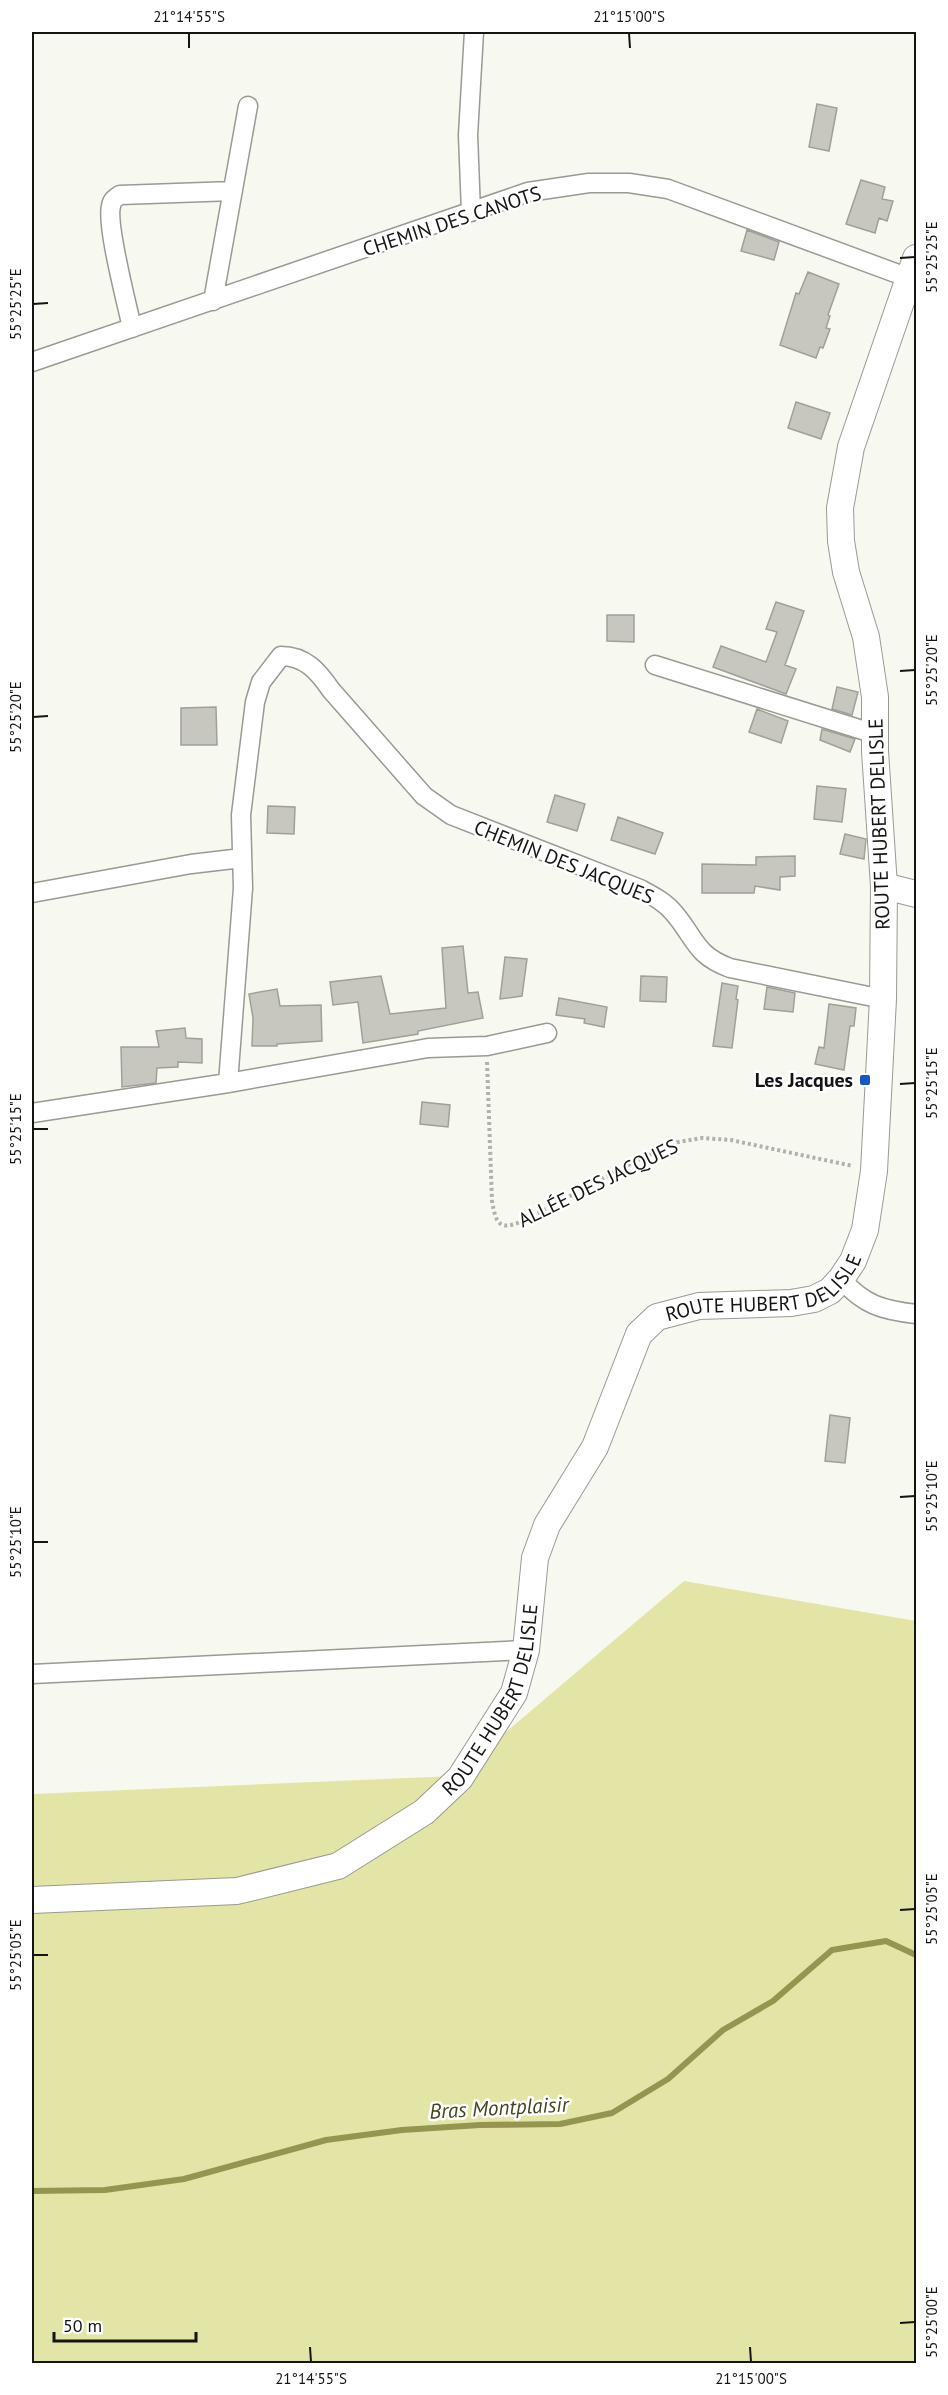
<svg xmlns="http://www.w3.org/2000/svg" width="948" height="2395" viewBox="0 0 948 2395" font-family="'PT Sans',sans-serif">
  <style>
    .green { fill: #e3e5a7 }
    .lines { fill: none; stroke-linecap: round; stroke-linejoin: round }
    .stream { stroke: #949650; stroke-width: 6 }
    .building { fill: #c7c7c0; stroke: #a0a099; stroke-width: 1.5 }
    .street-casing { stroke: #999a93; stroke-width: 21 }
    .secondary-casing { stroke: #999a93; stroke-width: 28 }
    .path { stroke: #b0b1ab; stroke-width: 4; stroke-dasharray: 3 3; stroke-linecap: butt }
    .street { stroke: #fff; stroke-width: 18 }
    .secondary { stroke: #fff; stroke-width: 26 }
    .ticks { fill: none; stroke: #141412; stroke-width: 2 }
    .poi-dot { fill: #1358c3; stroke: #fff; stroke-width: 2 }
    .labels { text-anchor: middle; stroke-width: 5; stroke-linejoin: round; paint-order: stroke }
    .street-label { font-size: 20px; fill: #141412; stroke: #fff }
    .poi-label { font-size: 20px; font-weight: bold; fill: #141412; stroke: #fff; text-anchor: end }
    .water-label { font-size: 21px; font-style: italic; fill: #44451c; stroke: #fff }
    .neatline { fill: none; stroke: #141412; stroke-width: 2 }
    .ticks-label { font-size: 15px; text-anchor: middle; fill: #141412 }
  </style>
  <rect width="100%" height="100%" fill="#f7f8f0"/>
  <path class="green" d="M 684,1581 L 916,1621 L 916,2363 L 32,2363 L 32,1794 L 454,1776 Z"/>
  <g class="lines">
    <path class="stream" d="M 32,2191 L 105,2190 L 184,2179 L 326,2140 L 402,2130 L 480,2125 L 560,2124 L 612,2113 L 668,2079 L 723,2030 L 773,2001 L 832,1950 L 886,1941 L 916,1955"/>
  </g>
  <path class="building" d="M 817,104 L 837,108 L 829,151 L 809,147 Z
    M 861,180 L 885,187 L 882,199 L 893,201 L 887,221 L 879,218 L 875,233 L 846,224 Z
    M 747,230 L 779,242 L 774,260 L 741,251 Z
    M 808,272 L 839,284 L 828,315 L 830,316 L 826,328 L 830,329 L 823,348 L 820,347 L 816,358 L 780,345 L 796,293 L 799,294 Z
    M 796,402 L 830,413 L 821,439 L 788,428 Z
    M 776,602 L 804,611 L 785,665 L 796,669 L 786,694 L 713,667 L 721,646 L 766,662 L 777,632 L 766,629 Z
    M 607,615 L 634,615 L 634,642 L 607,641 Z
    M 837,687 L 858,692 L 852,715 L 832,709 Z
    M 216,707 L 217,745 L 181,745 L 181,708 Z
    M 757,709 L 788,721 L 781,743 L 749,732 Z
    M 822,729 L 855,739 L 850,752 L 820,740 Z
    M 817,786 L 846,789 L 842,822 L 814,819 Z
    M 555,795 L 585,804 L 577,831 L 547,822 Z
    M 268,806 L 295,807 L 294,834 L 267,833 Z
    M 618,817 L 663,833 L 655,854 L 611,840 Z
    M 845,834 L 866,839 L 864,859 L 840,854 Z
    M 795,856 L 795,876 L 780,877 L 780,890 L 755,886 L 754,893 L 702,893 L 702,864 L 756,865 L 756,857 Z
    M 463,946 L 468,993 L 478,992 L 483,1018 L 418,1031 L 418,1034 L 363,1043 L 358,1002 L 333,1005 L 330,982 L 381,976 L 390,1014 L 446,1008 L 442,948 Z
    M 505,957 L 527,959 L 522,996 L 500,999 Z
    M 641,976 L 667,977 L 666,1002 L 640,1001 Z
    M 722,983 L 738,986 L 736,999 L 738,1000 L 732,1048 L 713,1046 Z
    M 767,987 L 795,993 L 793,1012 L 764,1009 Z
    M 277,989 L 280,1006 L 321,1005 L 322,1041 L 277,1044 L 277,1046 L 252,1046 L 253,1018 L 249,994 Z
    M 559,998 L 607,1007 L 604,1027 L 584,1023 L 585,1019 L 556,1015 Z
    M 829,1004 L 856,1008 L 854,1026 L 850,1026 L 844,1070 L 815,1064 L 819,1047 L 824,1048 Z
    M 185,1028 L 186,1038 L 202,1039 L 202,1063 L 178,1062 L 178,1067 L 157,1068 L 156,1083 L 122,1087 L 121,1047 L 159,1047 L 156,1031 Z
    M 422,1102 L 450,1105 L 448,1127 L 420,1124 Z
    M 830,1415 L 850,1418 L 845,1463 L 825,1461 Z"/>
  <g class="lines">
    <defs>
      <path id="street" d="M 471,212 L 468,135 L 474,32
        M 213,301 L 248,106
        M 132,328 C 127,304 106,225 111,206 C 112,200 115,198 120,195 L 233,191
        M 32,362 L 528,192 L 589,183 L 629,183 L 668,189 L 909,278
        M 655,665 L 875,734
        M 32,893 L 191,864 L 242,858
        M 228,1083 L 243,888 L 241,815 L 255,702 L 261,682 L 281,656 C 305,656 318,671 331,690 L 424,796 L 451,815 L 640,889 C 653,896 665,902 674,913 C 696,939 695,955 730,968 L 883,999
        M 32,1113 L 228,1083 L 428,1048 L 487,1046 L 547,1033
        M 841,1279 C 864,1305 882,1310 916,1314
        M 32,1674 L 526,1650"/>
      <g id="secondary">
        <path d="M 884,886 L 916,894"/>
        <path id="s1" d="M 32,1900 L 237,1891 L 338,1866 L 424,1812 L 460,1778 L 514,1693 L 526,1650 L 535,1558 L 547,1525 L 595,1447 L 639,1334 L 657,1317 L 699,1306 L 791,1303 L 814,1299 L 830,1291 L 841,1279 L 853,1261 L 865,1230 L 874,1171 L 883,999 L 884,886 L 875,751 L 875,697 L 866,637 L 846,572 L 841,541 L 840,508 L 851,447 L 916,258"/>
      </g>
    </defs>
    <use href="#street" class="street-casing"/>
    <use href="#secondary" class="secondary-casing"/>
    <path class="path" d="M 487,1062 L 492,1201 C 496,1224 499,1231 523,1221 L 634,1162 L 678,1142 L 702,1138 L 731,1140 L 853,1166"/>
    <use href="#street" class="street"/>
    <use href="#secondary" class="secondary"/>
  </g>
  <path class="ticks" d="M 189,33 L 189,48M 629,33 L 630,48M 900,258 L 915,257M 33,304 L 48,303M 900,671 L 915,670M 33,717 L 48,716M 900,1084 L 915,1083M 33,1129 L 48,1129M 900,1497 L 915,1496M 33,1542 L 48,1542M 900,1910 L 915,1909M 33,1955 L 48,1955M 900,2323 L 915,2322M 310,2347 L 311,2362M 750,2347 L 751,2362"/>
  <rect class="poi-dot" x="859" y="1074" width="12" height="12" rx="3"/>
  <g class="labels">
    <g class="street-label">
      <text transform="translate(452 221) rotate(-18)" y="7">CHEMIN DES CANOTS</text>
      <text transform="translate(879 824) rotate(-92)" y="7">ROUTE HUBERT DELISLE</text>
      <text transform="translate(564 862) rotate(22)" y="7">CHEMIN DES JACQUES</text>
      <text transform="translate(598 1183) rotate(-26)" y="7">ALLÉE DES JACQUES</text>
      <text dy="7" stroke="none"><textPath href="#s1" startOffset="1086">ROUTE HUBERT DELISLE</textPath></text>
      <text dy="7" stroke="none"><textPath href="#s1" startOffset="546">ROUTE HUBERT DELISLE</textPath></text>
    </g>
    <g class="poi-label">
      <text x="853" y="1087">Les Jacques</text>
    </g>
    <g class="water-label">
      <text transform="translate(499 2108) rotate(-3)" y="7">Bras Montplaisir</text>
    </g>
  </g>
  <rect width="948" height="2395" fill="none" stroke="#ffffff" stroke-width="66"/>
  <path d="M54 2332v9h142v-9" fill="none" stroke="#141412" stroke-width="3"/>
  <text x="63" y="2332" font-size="18" fill="#141412" stroke="#ffffff" stroke-width="4.5" paint-order="stroke">50 m</text>
  <rect x="33" y="33" width="882" height="2329" class="neatline"/>
  <g class="ticks-label">
    <text x="189" y="22">21°14'55"S</text>
    <text x="629" y="22">21°15'00"S</text>
    <text transform="translate(932 257) rotate(-90)" y="5">55°25'25"E</text>
    <text transform="translate(16 304) rotate(-90)" y="5">55°25'25"E</text>
    <text transform="translate(932 670) rotate(-90)" y="5">55°25'20"E</text>
    <text transform="translate(16 717) rotate(-90)" y="5">55°25'20"E</text>
    <text transform="translate(932 1083) rotate(-90)" y="5">55°25'15"E</text>
    <text transform="translate(16 1129) rotate(-90)" y="5">55°25'15"E</text>
    <text transform="translate(932 1496) rotate(-90)" y="5">55°25'10"E</text>
    <text transform="translate(16 1542) rotate(-90)" y="5">55°25'10"E</text>
    <text transform="translate(932 1909) rotate(-90)" y="5">55°25'05"E</text>
    <text transform="translate(16 1955) rotate(-90)" y="5">55°25'05"E</text>
    <text transform="translate(932 2322) rotate(-90)" y="5">55°25'00"E</text>
    <text x="311" y="2384">21°14'55"S</text>
    <text x="751" y="2384">21°15'00"S</text>
  </g>
</svg>
